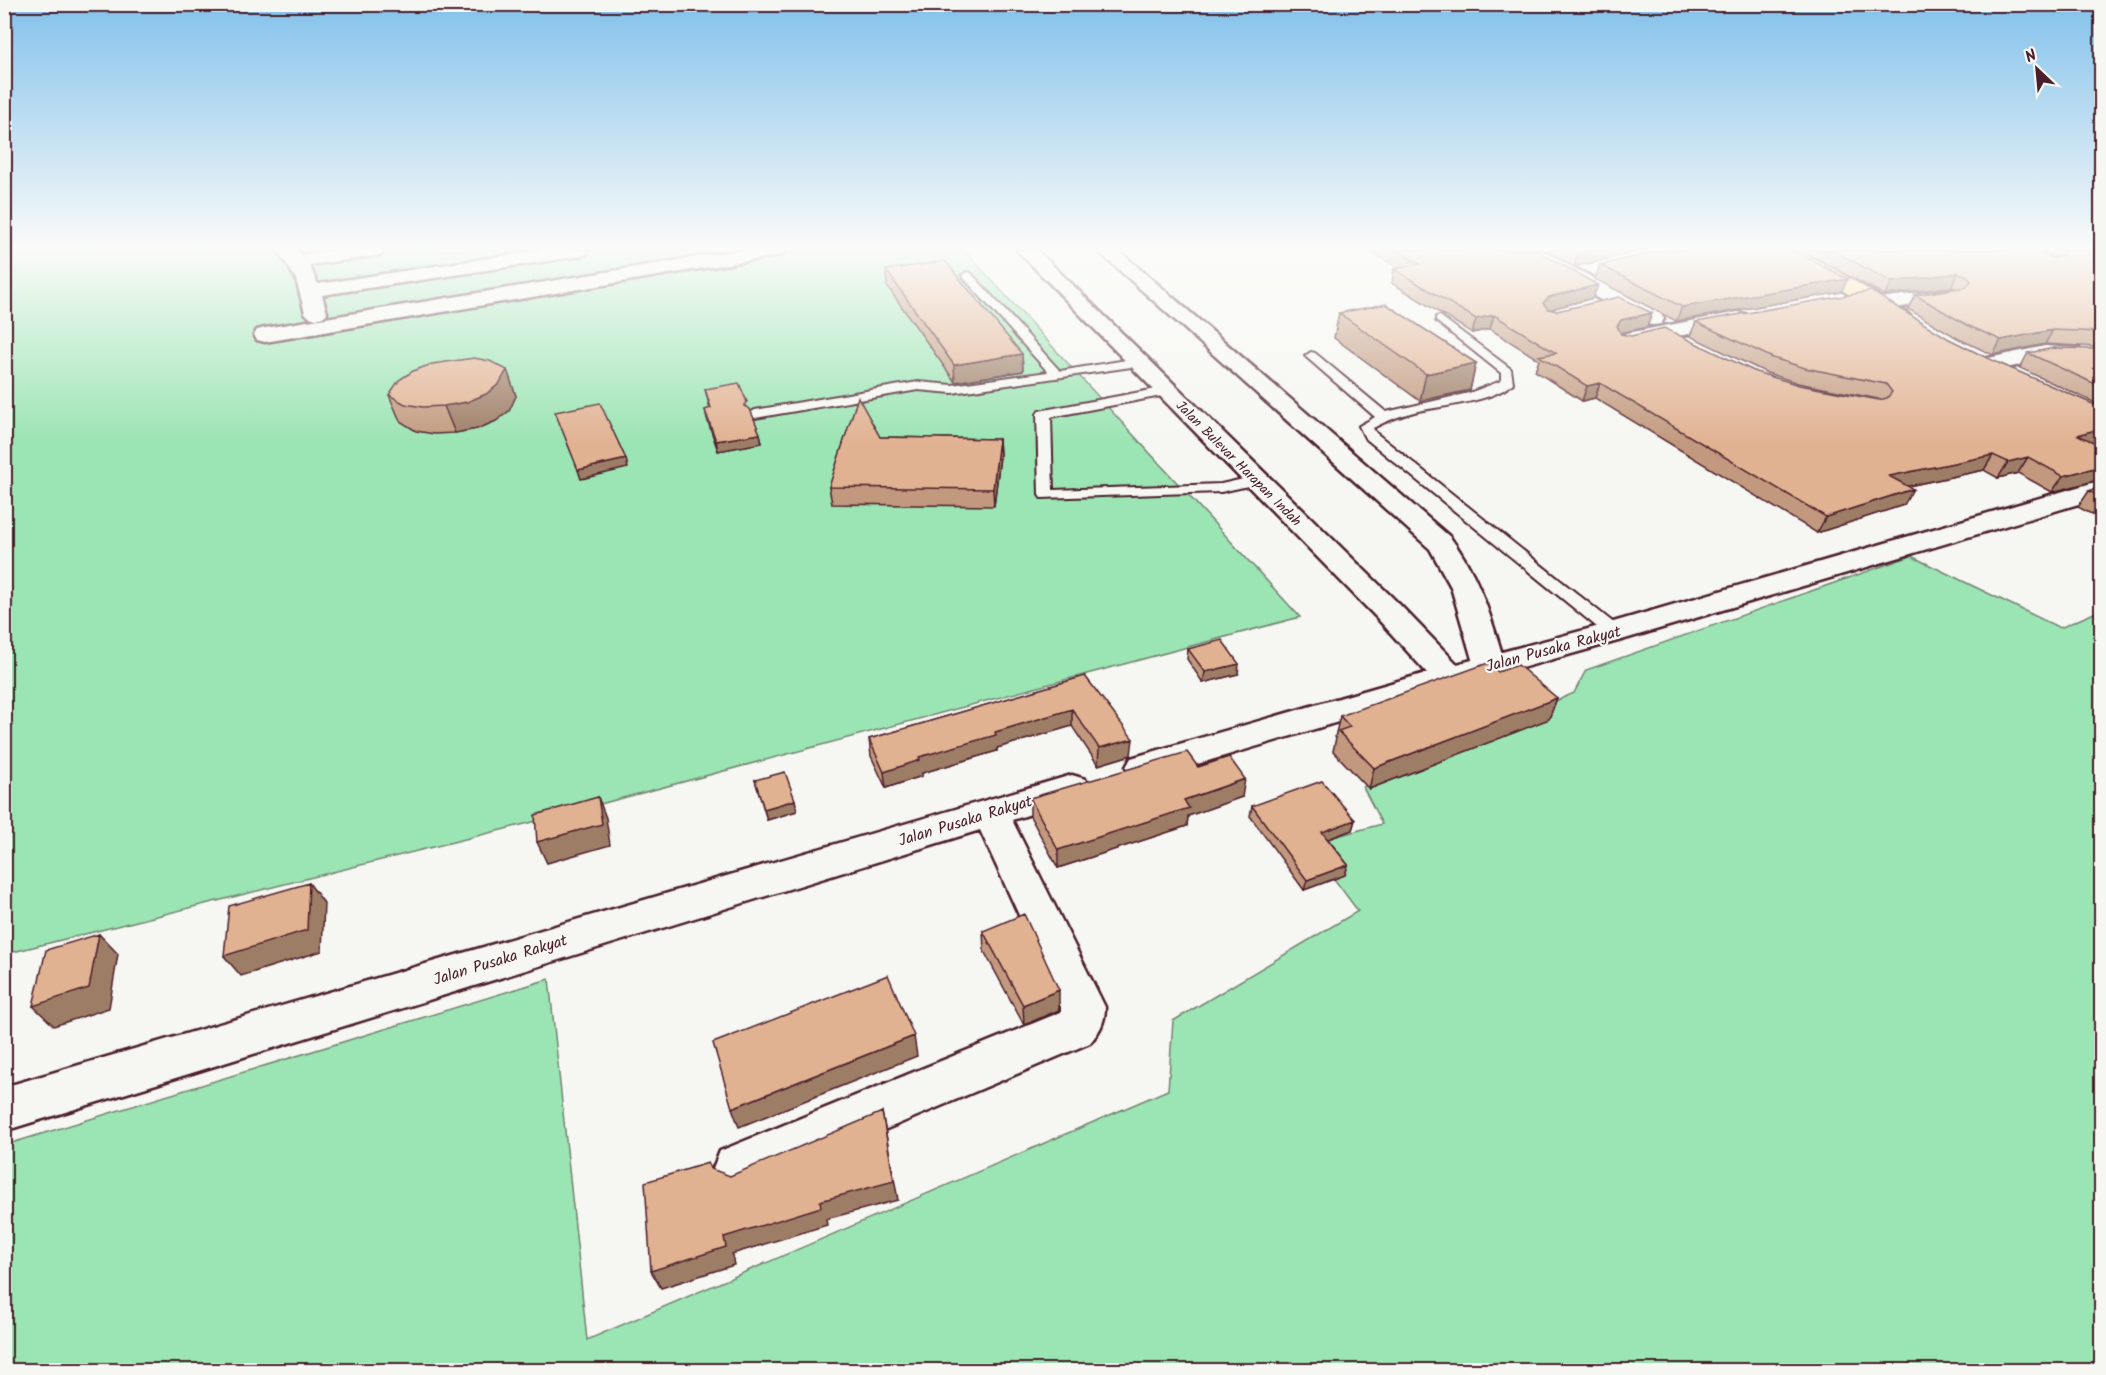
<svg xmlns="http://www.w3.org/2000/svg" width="2106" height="1375" viewBox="0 0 2106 1375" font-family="Kalam,sans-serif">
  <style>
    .green { fill: #9be4b3; stroke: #72826f; stroke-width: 1.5 }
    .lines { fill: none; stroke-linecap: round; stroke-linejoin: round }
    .service-casing { stroke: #4a1f2b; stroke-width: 4 }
    .minor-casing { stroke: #4a1f2b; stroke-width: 5 }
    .tertiary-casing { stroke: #4a1f2b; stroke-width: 5 }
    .primary-casing { stroke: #4a1f2b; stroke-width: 5 }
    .service { fill: #f6f6f2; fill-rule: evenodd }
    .minor { fill: #f6f6f2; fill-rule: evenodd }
    .tertiary { fill: #f6f6f2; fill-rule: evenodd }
    .primary { fill: #fedd96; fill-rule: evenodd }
    .wall { fill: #c2997e; stroke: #4a1f2b; stroke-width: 1.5 }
    .shaded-wall { fill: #9e7d66; stroke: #4a1f2b; stroke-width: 1.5 }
    .building { fill: #e1b292; stroke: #4a1f2b; stroke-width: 1.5 }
    .labels { text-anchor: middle; stroke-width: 4.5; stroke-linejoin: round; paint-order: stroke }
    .far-street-label { font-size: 14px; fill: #4a1f2b; stroke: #f6f6f2 }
    .street-label { font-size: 16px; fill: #4a1f2b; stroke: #f6f6f2 }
  </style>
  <rect width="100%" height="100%" fill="#f6f6f2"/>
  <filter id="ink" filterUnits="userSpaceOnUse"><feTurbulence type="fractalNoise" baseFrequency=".0167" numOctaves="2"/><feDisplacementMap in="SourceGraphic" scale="12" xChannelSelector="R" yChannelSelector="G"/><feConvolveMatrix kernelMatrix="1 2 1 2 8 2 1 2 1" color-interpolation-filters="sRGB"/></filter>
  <g filter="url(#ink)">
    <path class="green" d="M 4,250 L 964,250 L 1300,617 L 533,822 L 5,954 Z
      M 1911,556 L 2060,628 L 2101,610 L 2101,1370 L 5,1370 L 5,1145 L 549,979 L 587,1340 L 1168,1090 L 1173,1021 L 1358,911 L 1308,844 L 1382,824 L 1363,787 L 1574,693 L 1586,670 Z"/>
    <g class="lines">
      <defs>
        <path id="service" d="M 967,272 L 971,273 L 1060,371 L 1138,358 L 1144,362 L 1138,366 L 952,393 L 918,390 L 755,418 L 748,414 L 755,410 L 918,382 L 952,385 L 1048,372 L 963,277 L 962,275 Z
          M 1440,316 L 1511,369 L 1513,383 C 1495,401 1443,406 1418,411 C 1402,415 1388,420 1373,428 L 1376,433 L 1620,628 L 1623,632 L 1620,636 L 1608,636 L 1365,438 L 1359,426 L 1375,417 L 1305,356 L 1311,352 L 1315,353 L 1386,412 L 1469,393 L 1501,381 L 1501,373 L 1436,321 L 1436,317 Z
          M 1167,387 L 1173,391 L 1172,394 L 1051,417 L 1053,490 L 1221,484 L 1257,476 L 1264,480 L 1262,483 L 1221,492 L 1041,498 L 1039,495 L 1037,414 L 1039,411 Z"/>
        <path id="minor" d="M 278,250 L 298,250 L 301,255 L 333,250 L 384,250 L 382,254 L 375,256 L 309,265 L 318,284 L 541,250 L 589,250 L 587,254 L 580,256 L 322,295 L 327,313 L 323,317 L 316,319 L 309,317 L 305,313 L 296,279 Z
          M 740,250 L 785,250 L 783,254 L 776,256 L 265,342 L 257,340 L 254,335 L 257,330 L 265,328 Z
          M 1097,250 L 1118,250 L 1450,537 C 1482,580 1490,617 1506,666 L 1501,673 L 1490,677 L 1479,673 L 1474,666 L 1451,587 L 1430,549 Z
          M 1518,250 L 1541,250 L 1661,314 L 1664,319 L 1661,324 L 1653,325 L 1645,324 L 1564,280 Z
          M 1951,289 L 1958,291 L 1961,295 L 1958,299 L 1880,310 L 1873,308 L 1870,304 L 1873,300 L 1880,298 Z
          M 1738,312 L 1745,314 L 1749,318 L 1745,322 L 1627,347 L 1619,345 L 1616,340 L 1619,335 L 1627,333 Z
          M 2045,346 L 2079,348 L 2082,353 L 2079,358 L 2045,360 L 1987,372 L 1979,370 L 1976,365 L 1979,360 Z
          M 1450,666 L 1462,669 L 1466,677 L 1462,685 L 1144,780 L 1131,776 L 1126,767 L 1131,758 Z
          M 1072,775 L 1085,779 L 1090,788 L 1085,797 L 1012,820 L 1105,1007 C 1105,1022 1100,1031 1090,1043 L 737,1192 L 720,1185 L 713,1168 L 720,1151 L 1061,1012 L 1061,1007 L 980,830 L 4,1131 L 4,1087 Z"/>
        <path id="tertiary" d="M 1017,250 L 1037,250 L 1399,604 L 1457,664 L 1603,625 L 2102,480 L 2102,497 L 1625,639 L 1450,688 L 1438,685 L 1377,618 Z"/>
        <path id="primary" d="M 1771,250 L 1796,250 L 1834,269 L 1906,312 L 1910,316 L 1906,320 L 1899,322 L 1892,320 L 1820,277 L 1773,254 Z"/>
      </defs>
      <use href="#service" class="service-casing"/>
      <use href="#minor" class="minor-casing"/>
      <use href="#tertiary" class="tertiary-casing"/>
      <use href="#primary" class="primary-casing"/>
      <use href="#service" class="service"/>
      <use href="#minor" class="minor"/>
      <use href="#tertiary" class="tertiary"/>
      <use href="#primary" class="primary"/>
    </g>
    <path class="wall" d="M 1367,250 L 1536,250 L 1593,298 L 1550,309 L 1557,311 L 1652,313 L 1647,327 L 1621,333 L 1621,334 L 1799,385 L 1879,400 L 1878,399 L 1798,383 L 1767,373 L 1690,336 L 1696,322 L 1949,339 L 1987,358 L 2102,408 L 2102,440 L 2094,443 L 2052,492 L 2018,473 L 1998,478 L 1984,470 L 1908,486 L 1904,505 L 1817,533 L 1595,398 L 1582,401 L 1535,371 L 1539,360 L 1490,329 L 1472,333 L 1392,283 L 1394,269 L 1400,268 Z
      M 1546,250 L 1644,250 L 1574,267 Z
      M 1800,250 L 2032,250 L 2051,257 L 2040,250 L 2102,250 L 2102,406 L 2020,368 L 2028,353 L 2099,349 L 2097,347 L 2045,344 L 1993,355 L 1959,339 L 1908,309 L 1915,295 L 1958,289 L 1951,287 L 1885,295 Z
      M 1600,265 L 1841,292 L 1676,321 L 1595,279 Z
      M 886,270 L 1022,354 L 1023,371 L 955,382 L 887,286 Z
      M 1339,313 L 1476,363 L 1470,390 L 1420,401 L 1334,338 Z
      M 507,370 L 516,396 L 509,411 L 496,421 L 477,429 L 455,433 L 434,434 L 416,431 L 400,421 L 389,395 Z
      M 705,389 L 748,408 L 760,434 L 762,443 L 718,451 L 707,419 L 705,410 L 710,409 Z
      M 880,437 L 999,439 L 1000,456 L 994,506 L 832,504 L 829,487 Z
      M 2102,487 L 2102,513 L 2093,515 L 2078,507 L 2089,491 Z
      M 1188,649 L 1238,674 L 1203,683 L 1187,659 Z
      M 1498,672 L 1557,698 L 1549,719 L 1369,789 L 1333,751 L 1336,738 L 1335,737 L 1340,716 Z
      M 1085,676 L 1131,755 L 1098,765 L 1072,726 L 997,748 L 997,751 L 922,773 L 922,776 L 886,788 L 871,756 L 869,739 Z
      M 1198,767 L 1242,797 L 1188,816 L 1187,826 L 1058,868 L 1030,816 L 1030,798 Z
      M 755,780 L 795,800 L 797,811 L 767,820 Z
      M 1252,806 L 1355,820 L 1352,830 L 1328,839 L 1348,865 L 1345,875 L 1304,890 L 1250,816 Z
      M 983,931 L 1059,1010 L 1024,1025 L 984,951 Z"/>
    <path class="shaded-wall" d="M 1592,250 L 1644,250 L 1574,267 L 1578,253 Z
      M 1958,273 L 1951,287 L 1885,295 L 1892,282 Z
      M 1848,279 L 1841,292 L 1676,321 L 1682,307 Z
      M 1598,285 L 1593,298 L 1544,311 L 1543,303 L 1549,297 Z
      M 1652,313 L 1647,327 L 1617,334 L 1617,326 L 1621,320 Z
      M 1494,315 L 1490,329 L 1472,333 L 1476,319 Z
      M 2053,330 L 2045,344 L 1993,355 L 2001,340 Z
      M 1022,354 L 1023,371 L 955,382 L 954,365 Z
      M 1476,363 L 1470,390 L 1420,401 L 1426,374 Z
      M 507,370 L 516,396 L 509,411 L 496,421 L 477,429 L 455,433 L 444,406 Z
      M 1600,383 L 1595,398 L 1582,401 L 1587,386 Z
      M 2102,428 L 2102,440 L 2068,450 L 2078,435 Z
      M 760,434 L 762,443 L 718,451 L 716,441 Z
      M 999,439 L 1000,456 L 994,506 L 993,489 Z
      M 1993,455 L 1984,470 L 1880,492 L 1889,476 Z
      M 2028,457 L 2018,473 L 1998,478 L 2008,462 Z
      M 626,459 L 628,468 L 581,479 L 578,470 Z
      M 2102,466 L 2102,479 L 2052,492 L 2063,476 Z
      M 1913,489 L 1904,505 L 1817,533 L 1826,517 Z
      M 2102,502 L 2102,513 L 2093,515 Z
      M 1239,664 L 1238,674 L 1203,683 L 1205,672 Z
      M 1557,698 L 1549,719 L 1369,789 L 1374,768 Z
      M 1072,709 L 1072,726 L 997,748 L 997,751 L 922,773 L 922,776 L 886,788 L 884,772 L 919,757 L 995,732 Z
      M 1133,739 L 1131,755 L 1098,765 L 1099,748 Z
      M 1245,779 L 1242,797 L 1188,816 L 1187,826 L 1058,868 L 1058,850 L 1184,800 Z
      M 598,797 L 606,818 L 610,845 L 547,863 L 537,842 Z
      M 795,800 L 797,811 L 767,820 L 764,809 Z
      M 1355,820 L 1352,830 L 1320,842 L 1322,832 Z
      M 1348,865 L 1345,875 L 1304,890 L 1307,880 Z
      M 309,883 L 324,903 L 322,951 L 241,976 L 224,956 Z
      M 99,934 L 118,954 L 109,1008 L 54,1026 L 33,1006 Z
      M 1059,990 L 1059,1010 L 1024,1025 L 1023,1005 Z
      M 914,1036 L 917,1056 L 739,1127 L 732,1108 Z
      M 882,1112 L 898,1200 L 826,1219 L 827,1225 L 732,1254 L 734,1265 L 661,1288 L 651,1271 L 724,1237 L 820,1201 Z"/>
    <path class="building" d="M 1395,250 L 1536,250 L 1598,285 L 1549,297 L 1543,303 L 1548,309 L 1557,311 L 1619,297 L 1652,313 L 1621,320 L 1617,326 L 1621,334 L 1631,336 L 1664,328 L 1756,372 L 1799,385 L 1879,400 L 1887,398 L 1892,392 L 1886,384 L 1805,368 L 1773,358 L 1696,322 L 1871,291 L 1949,339 L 1987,358 L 2102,408 L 2102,428 L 2078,435 L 2102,446 L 2102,466 L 2063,476 L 2028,457 L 2008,462 L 1993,455 L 1889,476 L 1913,489 L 1826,517 L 1600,383 L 1587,386 L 1539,356 L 1556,353 L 1494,315 L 1476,319 L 1394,269 L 1420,264 Z
      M 1573,250 L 1592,250 L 1578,253 Z
      M 1662,250 L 1792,250 L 1848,279 L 1682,307 L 1600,265 Z
      M 1831,250 L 2032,250 L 2054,258 L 2064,255 L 2066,250 L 2102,250 L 2102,332 L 2053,330 L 2001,340 L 1967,325 L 1915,295 L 1966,287 L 1971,281 L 1966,275 L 1958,273 L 1892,282 Z
      M 945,261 L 1022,354 L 954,365 L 886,270 Z
      M 1386,304 L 1476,363 L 1426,374 L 1339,313 Z
      M 2054,348 L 2098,349 L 2102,348 L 2102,387 L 2028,353 Z
      M 474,358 L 490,361 L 507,370 L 499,384 L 486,394 L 467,402 L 444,406 L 423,407 L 405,404 L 389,395 L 399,380 L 413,371 L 432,364 Z
      M 739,383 L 747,402 L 744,406 L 750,409 L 760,434 L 716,441 L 705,410 L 711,408 L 705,389 Z
      M 858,397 L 880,437 L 999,439 L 993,489 L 829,487 Z
      M 600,403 L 626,459 L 578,470 L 555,412 Z
      M 2102,487 L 2102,497 L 2089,491 Z
      M 1222,640 L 1239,664 L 1205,672 L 1188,649 Z
      M 1488,663 L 1498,672 L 1518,665 L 1557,698 L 1374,768 L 1338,731 L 1350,727 L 1340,716 Z
      M 1085,676 L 1133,739 L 1099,748 L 1072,709 L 995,732 L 996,735 L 919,757 L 920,760 L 884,772 L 869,739 Z
      M 1187,752 L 1198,767 L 1229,757 L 1245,779 L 1184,800 L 1189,808 L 1058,850 L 1030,798 Z
      M 785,772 L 795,800 L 764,809 L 755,780 Z
      M 1322,781 L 1355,820 L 1322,832 L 1348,865 L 1307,880 L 1252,806 Z
      M 598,797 L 602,824 L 537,842 L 535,815 Z
      M 309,883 L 307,930 L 224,956 L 229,906 Z
      M 1024,914 L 1059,990 L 1023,1005 L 983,931 Z
      M 99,934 L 89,988 L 33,1006 L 46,950 Z
      M 888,975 L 914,1036 L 732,1108 L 713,1043 Z
      M 882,1112 L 894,1181 L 820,1201 L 821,1207 L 724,1237 L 726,1247 L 651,1271 L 645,1182 L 708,1163 L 711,1169 L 730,1176 Z"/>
  </g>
  <linearGradient id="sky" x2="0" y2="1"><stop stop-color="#83c1eb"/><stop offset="0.56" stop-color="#fbfbf9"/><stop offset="1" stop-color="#fbfbf9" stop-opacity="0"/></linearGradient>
  <rect width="2106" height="443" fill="url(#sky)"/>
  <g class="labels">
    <g class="far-street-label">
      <text transform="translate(1239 463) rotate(45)" y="5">Jalan Bulevar Harapan Indah</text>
    </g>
    <g class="street-label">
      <text transform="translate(1553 648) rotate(-15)" y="6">Jalan Pusaka Rakyat</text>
      <text transform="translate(965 820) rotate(-17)" y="6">Jalan Pusaka Rakyat</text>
      <text transform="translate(500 959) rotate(-17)" y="6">Jalan Pusaka Rakyat</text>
    </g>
  </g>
  <rect width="2106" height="1375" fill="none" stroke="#f6f6f2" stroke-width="24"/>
  <rect x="12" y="12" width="2082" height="1351" fill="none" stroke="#4a1f2b" stroke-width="2" filter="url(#ink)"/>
  <g transform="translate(2037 69) rotate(334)" stroke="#f6f6f2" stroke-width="4.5" paint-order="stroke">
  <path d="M0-4.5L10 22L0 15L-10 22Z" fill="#4a1f2b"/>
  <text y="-9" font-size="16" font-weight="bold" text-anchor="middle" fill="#4a1f2b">N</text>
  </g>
</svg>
